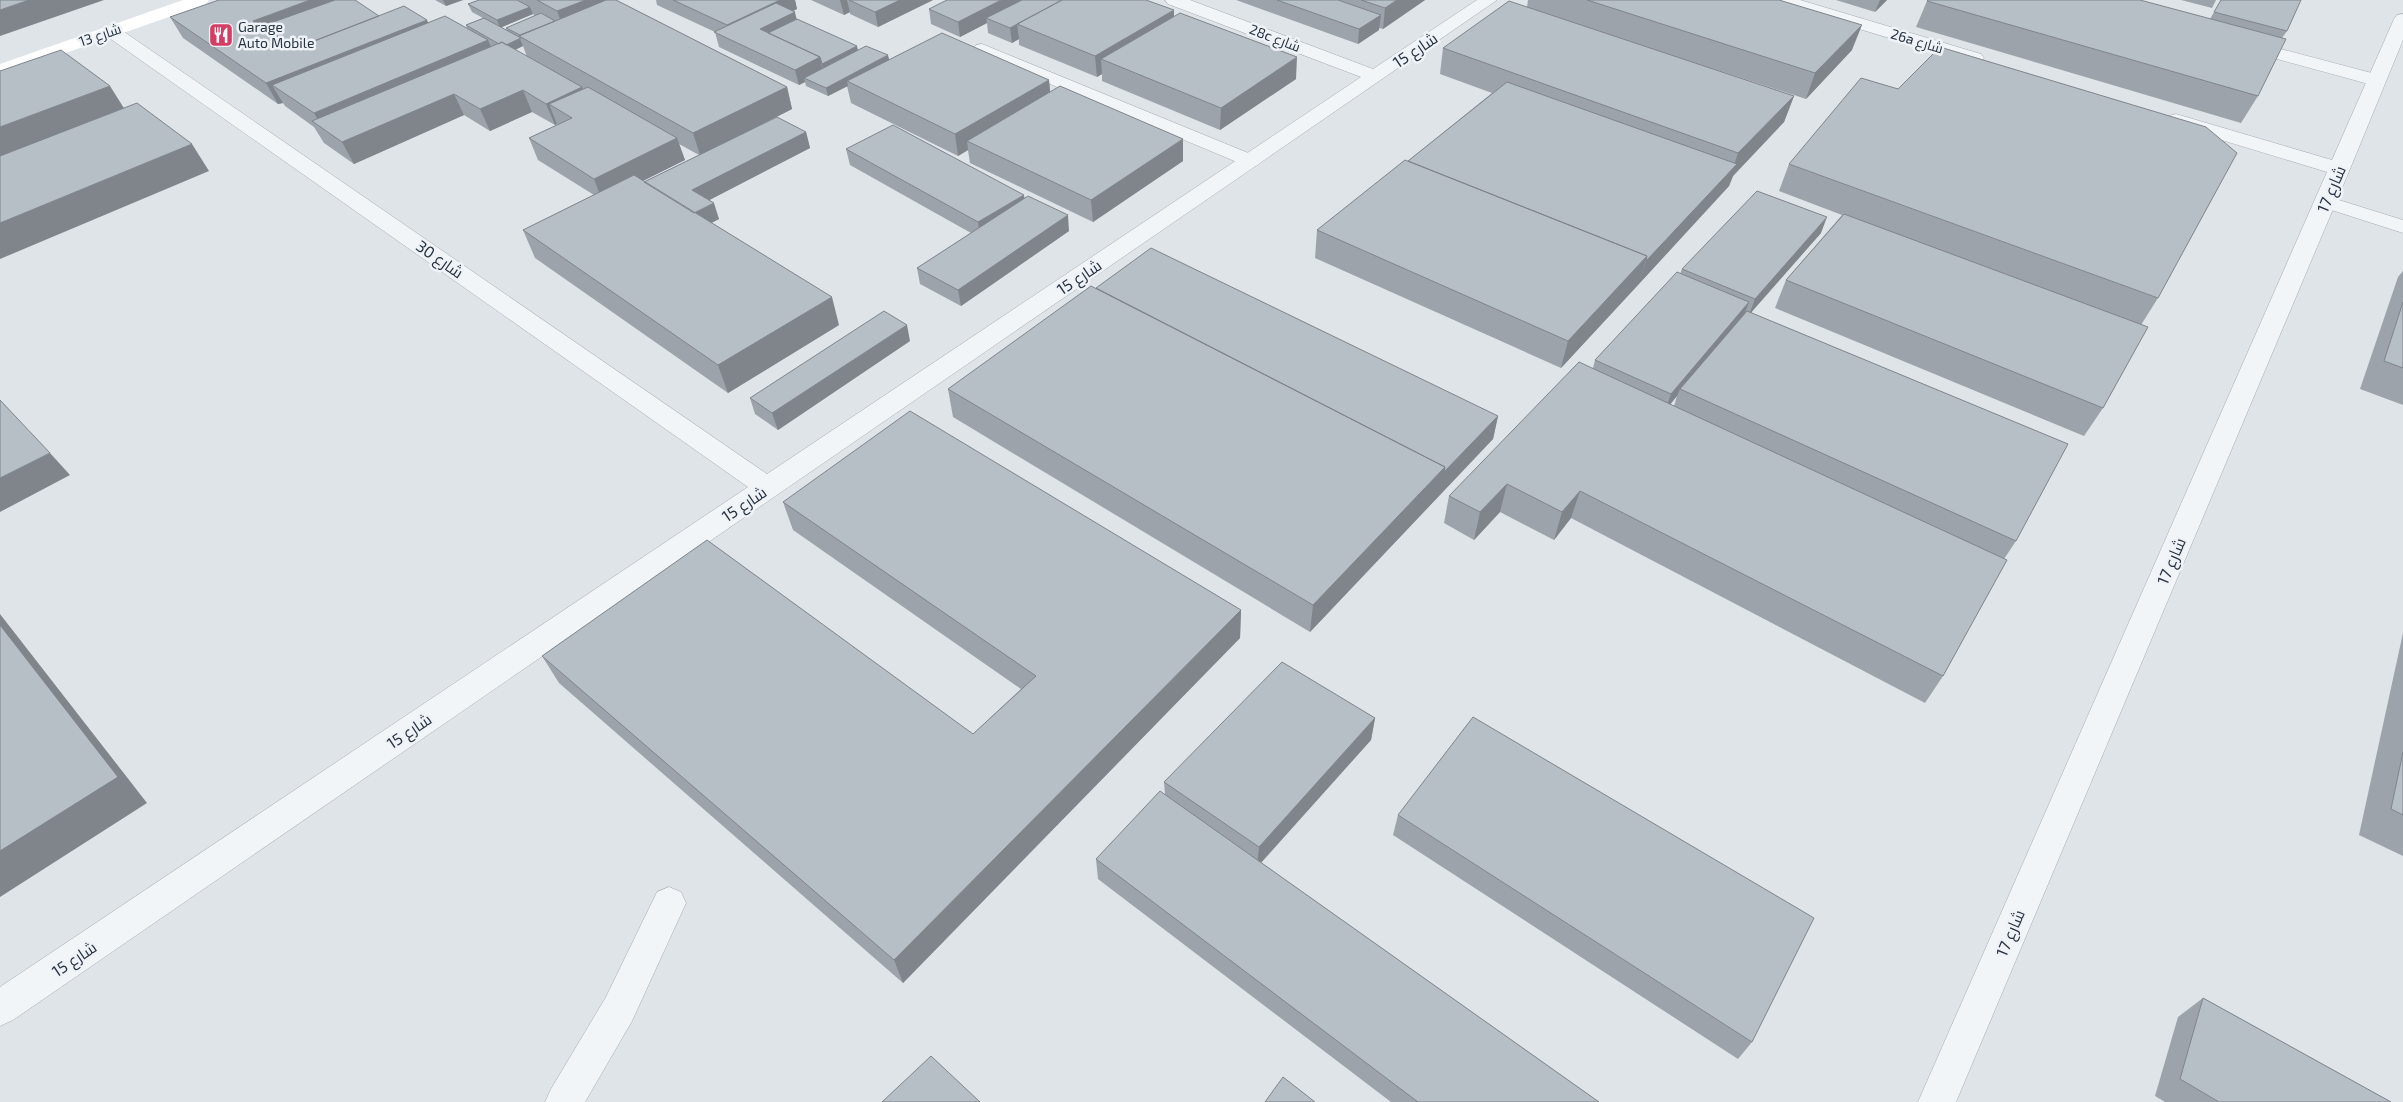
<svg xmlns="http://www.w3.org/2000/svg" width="2403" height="1102" viewBox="0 0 2403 1102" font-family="'Exo 2',Cairo,sans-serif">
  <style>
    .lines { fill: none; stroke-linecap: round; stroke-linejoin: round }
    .lane-casing { stroke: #a4abb3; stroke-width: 1 }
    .street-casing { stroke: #a4abb3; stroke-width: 1 }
    .lane { fill: #f2f5f7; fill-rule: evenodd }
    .street { fill: #f2f5f7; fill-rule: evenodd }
    .secondary { fill: #fff; fill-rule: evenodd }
    .wall { fill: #9da3aa; fill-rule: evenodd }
    .shaded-wall { fill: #7f858b }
    .building { fill: #b6bec6; stroke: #7f858b }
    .labels { text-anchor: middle; stroke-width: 5; stroke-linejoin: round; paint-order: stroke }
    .far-poi-label { font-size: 14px; fill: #273341; stroke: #eff3f7; text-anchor: start }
    .far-street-label { font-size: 14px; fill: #273341; stroke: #eff3f7 }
    .street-label { font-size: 16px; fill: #273341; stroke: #eff3f7 }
  </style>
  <rect width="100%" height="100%" fill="#dfe4e9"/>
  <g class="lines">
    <defs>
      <path id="lane" d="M 2243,39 L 2383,76 L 2385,80 L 2383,84 L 2376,86 L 2237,48 L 2234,44 L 2237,40 Z
        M 982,44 L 1258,157 L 1261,161 L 1258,165 L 1251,167 L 1244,165 L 976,53 L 973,49 L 976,45 Z
        M 2326,196 L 2403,220 L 2403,233 L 2319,206 L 2316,202 L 2319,198 Z
        M 669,887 L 681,892 L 686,903 L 632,1021 L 585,1102 L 545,1102 L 551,1089 L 606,997 L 657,892 Z"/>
      <path id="street" d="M 1165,0 L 1190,0 L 1373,69 L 1477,0 L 1497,0 L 13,1020 L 0,1026 L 0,987 L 748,487 L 105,35 L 102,31 L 105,27 L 117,27 L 767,474 L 1361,77 L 1168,4 Z
        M 1773,0 L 1800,0 L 1981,54 L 1984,58 L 1981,62 L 1969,62 L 1776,4 Z
        M 2403,14 L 2403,40 L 2350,169 L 1956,1102 L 1918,1102 L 2327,172 L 2169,124 L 2166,120 L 2169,116 L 2176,114 L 2332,160 L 2394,19 L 2397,15 Z"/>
    </defs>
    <use href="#lane" class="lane-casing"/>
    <use href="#street" class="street-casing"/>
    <use href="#lane" class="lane"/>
    <use href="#street" class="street"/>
    <path class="secondary" d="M 183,0 L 209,0 L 206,4 L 0,76 L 0,64 Z"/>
  </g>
  <path class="wall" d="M 435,0 L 463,0 L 446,6 Z
    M 479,0 L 616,0 L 787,87 L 792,109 L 753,129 L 806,132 L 810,148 L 709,200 L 719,219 L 711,223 L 839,325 L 728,393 L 535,258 L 523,230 L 594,195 L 538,160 L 529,138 L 557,125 L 557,124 L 555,125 L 532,112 L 490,131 L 464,115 L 354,164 L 324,143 L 314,127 L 285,106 L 283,103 L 278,104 L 183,38 L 170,17 L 379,16 L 467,29 L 466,25 L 483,18 L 472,12 L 468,4 ZM 533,14 L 535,16 L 506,28 L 507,31 L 501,27 ZM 523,46 L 527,57 L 515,50 ZM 679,144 L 699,155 L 644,182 L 643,181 L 685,160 Z
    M 656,0 L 795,0 L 797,9 L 793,11 L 797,19 L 858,50 L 889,60 L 1049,80 L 1050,92 L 1183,139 L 1183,161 L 1093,222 L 970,163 L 968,150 L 958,156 L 851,103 L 847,86 L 828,96 L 806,86 L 805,82 L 799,85 L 719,47 L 715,32 L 657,5 Z
    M 811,0 L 933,0 L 878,27 L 850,14 L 850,12 L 844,15 Z
    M 1236,0 L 1425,0 L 1383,29 L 1379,28 L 1379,30 L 1358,44 Z
    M 1528,0 L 1779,0 L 1852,50 L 1806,99 L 1690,61 L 1794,96 L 1784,122 L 1733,176 L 1729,186 L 1561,368 L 1315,258 L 1317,230 L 1408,161 L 1492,93 L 1440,74 L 1443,48 L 1527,7 Z
    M 1836,0 L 1887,0 L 1875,12 Z
    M 2181,0 L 2216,0 L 2212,8 Z
    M 2221,0 L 2287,31 L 2282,38 L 2258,96 L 2241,123 L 1916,27 L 1927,1 L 2210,19 Z
    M 929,9 L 1174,17 L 1296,79 L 1220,130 L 1102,81 L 1102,74 L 1097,77 L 1019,45 L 1019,39 L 1012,43 L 988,33 L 987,23 L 960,37 L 931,24 Z
    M 846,149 L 1025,198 L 1069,231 L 961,306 L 920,284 L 917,268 L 971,233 L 850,165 Z
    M 1789,164 L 2158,298 L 2141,325 L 2103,408 L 2084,436 L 1775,308 L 1786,280 L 1842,215 L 1779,191 Z
    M 1821,233 L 1751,312 L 2016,541 L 2004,559 L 1943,676 L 1925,703 L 1571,518 L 1554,540 L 1500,512 L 1474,540 L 1444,523 L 1449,496 L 1593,368 L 1595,360 L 1680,274 L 1682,269 ZM 1677,396 L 1674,406 L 1670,404 Z
    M 2403,271 L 2403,405 L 2360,389 L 2398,277 Z
    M 1096,288 L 1498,416 L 1493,439 L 1310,632 L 953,417 L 948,389 Z
    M 910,341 L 778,430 L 755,414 L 750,398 Z
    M 783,502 L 1241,610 L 1240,638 L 903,983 L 559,683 L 542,656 L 973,734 L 1021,689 L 793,530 Z
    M 2403,633 L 2403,856 L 2359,835 Z
    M 1375,718 L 1371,740 L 1261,863 L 1599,1102 L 1391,1102 L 1098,879 L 1096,859 L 1165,794 L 1164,782 Z
    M 1398,815 L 1752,1042 L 1738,1059 L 1393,835 Z
    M 2203,998 L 2391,1102 L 2165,1102 L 2155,1096 L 2178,1017 Z"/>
  <path class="shaded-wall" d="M 29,0 L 104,0 L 0,36 L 0,10 Z
    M 310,0 L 351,0 L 277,37 L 253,21 Z
    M 443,0 L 463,0 L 446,6 Z
    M 586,0 L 616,0 L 565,32 L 557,11 Z
    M 780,0 L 795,0 L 797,9 L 731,40 L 727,25 Z
    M 840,0 L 847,0 L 850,12 L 844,15 Z
    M 900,0 L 933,0 L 878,27 L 875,12 Z
    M 1001,0 L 1032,0 L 986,18 L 987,23 L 960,37 L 958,22 Z
    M 1397,0 L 1425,0 L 1383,29 L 1385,8 Z
    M 1880,0 L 1887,0 L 1875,12 Z
    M 530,7 L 533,14 L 500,28 L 497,20 Z
    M 1174,10 L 1174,31 L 1101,59 L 1102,74 L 1097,77 L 1095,56 Z
    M 795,12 L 798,27 L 771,40 L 760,29 Z
    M 1381,15 L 1379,30 L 1358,44 L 1359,29 Z
    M 427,20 L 437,41 L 272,85 L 283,103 L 278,104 L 266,83 Z
    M 1017,24 L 1019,39 L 1012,43 L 1010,28 Z
    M 1862,25 L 1852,50 L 1806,99 L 1815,73 Z
    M 520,39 L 523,46 L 506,54 L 503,46 Z
    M 488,40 L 497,62 L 323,129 L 314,113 Z
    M 857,46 L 859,54 L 823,72 L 822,64 Z
    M 888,55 L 890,63 L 847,81 L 848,86 L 828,96 L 826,88 Z
    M 820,57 L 823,72 L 804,78 L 805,82 L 799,85 L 795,70 Z
    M 1297,57 L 1296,79 L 1220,130 L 1221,108 Z
    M 1049,80 L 1051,102 L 967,141 L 968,150 L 958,156 L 955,134 Z
    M 110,86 L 127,113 L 0,162 L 0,127 Z
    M 582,87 L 590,109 L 549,104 L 557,124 L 555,125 L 546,104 Z
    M 787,87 L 792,109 L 700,155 L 693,133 Z
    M 523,90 L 532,112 L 490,131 L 480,109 Z
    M 454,94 L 464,115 L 354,164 L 342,142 Z
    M 1794,96 L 1784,122 L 1733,176 L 1729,186 L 1639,284 L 1646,261 L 1733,168 L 1738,153 Z
    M 806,132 L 810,148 L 698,206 L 692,190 Z
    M 677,138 L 685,160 L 602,201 L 594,179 Z
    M 1183,139 L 1183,161 L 1093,222 L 1091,200 Z
    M 192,144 L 209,171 L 0,259 L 0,223 Z
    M 1024,195 L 1026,211 L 980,238 L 978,222 Z
    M 714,203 L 719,219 L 696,231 L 691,215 Z
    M 1068,215 L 1069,231 L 961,306 L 958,290 Z
    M 1827,217 L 1821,233 L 1749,315 L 1755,299 Z
    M 1647,256 L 1639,284 L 1561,368 L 1568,341 Z
    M 832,297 L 839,325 L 728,393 L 718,365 Z
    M 1749,302 L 1743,318 L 1680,389 L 1677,396 L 1665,411 L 1671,394 Z
    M 907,325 L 910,341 L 778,430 L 772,413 Z
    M 1498,416 L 1493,439 L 1310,632 L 1313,605 L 1445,467 Z
    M 50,453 L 70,475 L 0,512 L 0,478 Z
    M 1507,484 L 1500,512 L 1474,540 L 1480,512 Z
    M 1580,491 L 1571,518 L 1554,540 L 1562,512 Z
    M 1241,610 L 1240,638 L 903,983 L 894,960 Z
    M 0,614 L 147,803 L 0,897 Z
    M 1375,718 L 1371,740 L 1257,867 L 1259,847 Z"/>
  <path class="building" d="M 0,0 L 29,0 L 0,10 Z
    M 219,0 L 310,0 L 253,21 L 296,48 L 404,6 L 427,20 L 266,83 L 170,17 Z
    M 335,0 L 355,0 L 379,16 L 296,48 L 262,26 Z
    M 479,0 L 517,0 L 530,7 L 497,20 L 468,4 Z
    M 537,0 L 586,0 L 557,11 Z
    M 606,0 L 616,0 L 787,87 L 693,133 L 519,36 Z
    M 673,0 L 780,0 L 727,25 Z
    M 849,0 L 900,0 L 875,12 Z
    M 947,0 L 1001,0 L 958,22 L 929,9 Z
    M 1022,0 L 1062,0 L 1010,28 L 986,18 Z
    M 1062,0 L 1146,0 L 1174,10 L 1095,56 L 1017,24 Z
    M 1277,0 L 1338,0 L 1381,15 L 1359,29 Z
    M 1361,0 L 1397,0 L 1385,8 Z
    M 1587,0 L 1779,0 L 1862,25 L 1815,73 Z
    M 1928,0 L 2140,0 L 2286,39 L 2258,96 L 1927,1 Z
    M 2221,0 L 2301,0 L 2287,31 L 2214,12 Z
    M 1509,1 L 1794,96 L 1738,153 L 1443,48 Z
    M 776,3 L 795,12 L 760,29 L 820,57 L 795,70 L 714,32 Z
    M 541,13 L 555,21 L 520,35 L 506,28 Z
    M 1180,13 L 1297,57 L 1221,108 L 1101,59 Z
    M 445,16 L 488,40 L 314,113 L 272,85 Z
    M 484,18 L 521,38 L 506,45 L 502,42 L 499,44 L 466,25 Z
    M 797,19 L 857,46 L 822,64 L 820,57 L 768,33 Z
    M 942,33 L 1049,80 L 955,134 L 847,81 Z
    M 502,42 L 582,87 L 546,104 L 523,90 L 480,109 L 454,94 L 342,142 L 312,121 Z
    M 866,46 L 888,55 L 826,88 L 804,78 Z
    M 1940,47 L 2206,127 L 2237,153 L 2158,298 L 1789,164 L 1861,78 L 1898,89 Z
    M 61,50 L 110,86 L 0,127 L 0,71 Z
    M 1507,82 L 1737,164 L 1646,261 L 1647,256 L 1408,161 Z
    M 1060,86 L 1183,139 L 1091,200 L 967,141 Z
    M 588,87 L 677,138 L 594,179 L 529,138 L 572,118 L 549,104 Z
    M 137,103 L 192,144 L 0,223 L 0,156 Z
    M 777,117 L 806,132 L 692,190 L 714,203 L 694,213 L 644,182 Z
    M 893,125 L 1024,195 L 978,222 L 846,149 Z
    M 1405,160 L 1647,256 L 1568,341 L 1317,230 Z
    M 634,175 L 832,297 L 718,365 L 523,230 Z
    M 1757,191 L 1827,217 L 1755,299 L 1682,269 Z
    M 1028,196 L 1068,215 L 958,290 L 917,268 Z
    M 1844,214 L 2148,327 L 2103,408 L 1786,280 Z
    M 1151,248 L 1498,416 L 1444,472 L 1445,467 L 1096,288 Z
    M 1677,272 L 1749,302 L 1671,394 L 1595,360 Z
    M 1091,286 L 1445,467 L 1313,605 L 948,389 Z
    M 2403,302 L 2403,368 L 2384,361 Z
    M 884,311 L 907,325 L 772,413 L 750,398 Z
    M 1747,311 L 2068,444 L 2016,541 L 1680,389 Z
    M 1579,362 L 2007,560 L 1943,676 L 1580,491 L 1562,512 L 1507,484 L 1480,512 L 1449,496 Z
    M 0,400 L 50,453 L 0,478 Z
    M 910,411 L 1241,610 L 894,960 L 542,656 L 707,540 L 973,734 L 1036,676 L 783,502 Z
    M 0,625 L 118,777 L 0,851 Z
    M 1282,662 L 1375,718 L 1259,847 L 1164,782 Z
    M 1473,717 L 1814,918 L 1752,1042 L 1398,815 Z
    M 2403,752 L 2403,815 L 2391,809 Z
    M 1160,791 L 1599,1102 L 1418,1102 L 1096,859 Z
    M 2203,998 L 2391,1102 L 2219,1102 L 2180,1079 Z
    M 931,1056 L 980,1102 L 882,1102 Z
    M 1283,1077 L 1315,1102 L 1265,1102 Z"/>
  <defs>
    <symbol id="restaurant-square" viewBox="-11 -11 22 22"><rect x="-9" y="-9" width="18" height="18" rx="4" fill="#d43e64" stroke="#eff3f7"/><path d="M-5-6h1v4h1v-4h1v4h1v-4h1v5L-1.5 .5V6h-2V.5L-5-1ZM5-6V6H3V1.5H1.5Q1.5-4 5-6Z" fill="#fff"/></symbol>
  </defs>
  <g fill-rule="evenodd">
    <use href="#restaurant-square" x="207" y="21" width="28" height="28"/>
  </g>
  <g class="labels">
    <g class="far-poi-label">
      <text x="238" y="32">Garage<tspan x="238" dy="16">Auto Mobile</tspan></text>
    </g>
    <g class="far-street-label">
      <text transform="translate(100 35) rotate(-19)" y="5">شارع 13</text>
      <text transform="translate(1275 38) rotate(21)" y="5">28c شارع</text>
      <text transform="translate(1917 41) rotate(17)" y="5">26a شارع</text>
    </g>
    <g class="street-label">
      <text transform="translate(1415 50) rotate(-34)" y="6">شارع 15</text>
      <text transform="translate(2331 189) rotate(-67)" y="6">شارع 17</text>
      <text transform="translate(440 259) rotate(35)" y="6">شارع 30</text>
      <text transform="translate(1079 277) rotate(-34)" y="6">شارع 15</text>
      <text transform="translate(744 504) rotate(-34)" y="6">شارع 15</text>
      <text transform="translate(2171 561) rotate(-67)" y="6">شارع 17</text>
      <text transform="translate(409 731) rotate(-34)" y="6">شارع 15</text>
      <text transform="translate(2010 933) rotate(-67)" y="6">شارع 17</text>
      <text transform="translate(74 959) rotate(-34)" y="6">شارع 15</text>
    </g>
  </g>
</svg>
